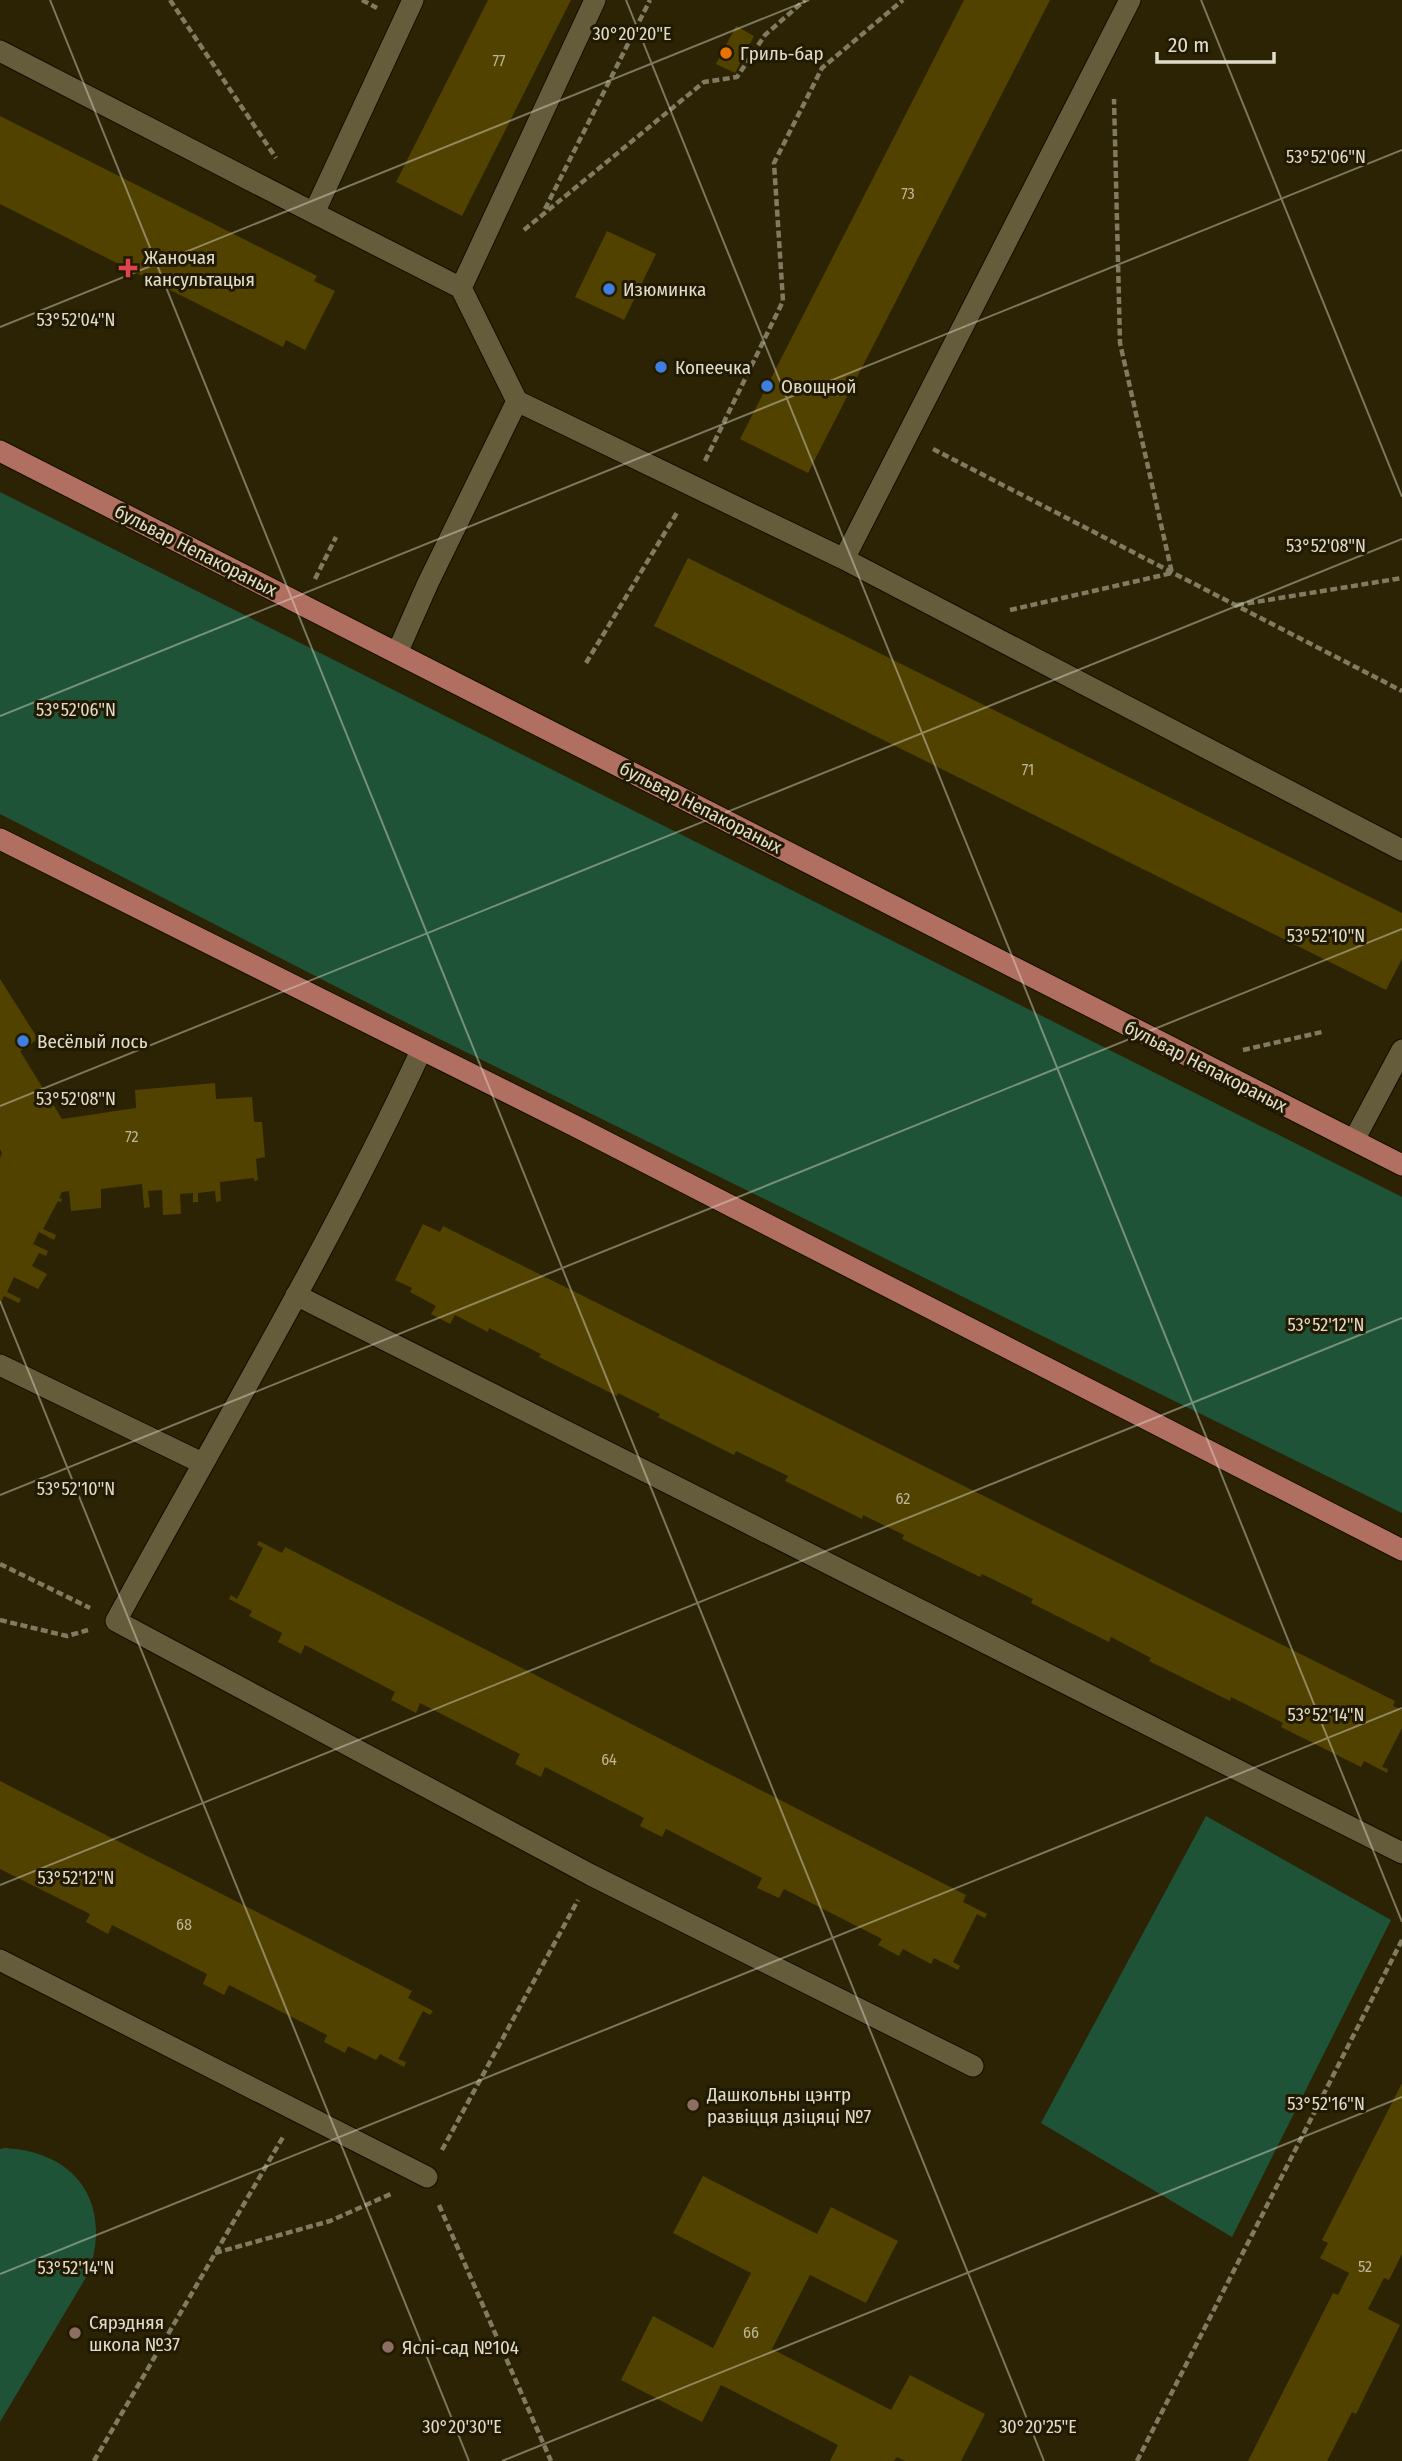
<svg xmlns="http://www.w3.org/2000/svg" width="1402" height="2461" viewBox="0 0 1402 2461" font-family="'Fira Sans Condensed',sans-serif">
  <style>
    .green { fill: #1f5338 }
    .building { fill: #514200 }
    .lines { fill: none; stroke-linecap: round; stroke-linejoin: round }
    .minor-casing { stroke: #130d00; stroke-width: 23 }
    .major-casing { stroke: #130d00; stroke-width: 23 }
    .path { stroke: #807a61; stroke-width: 4.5; stroke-dasharray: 7 3.5; stroke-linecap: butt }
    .minor { stroke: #655c3c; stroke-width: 21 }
    .major { stroke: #b06f61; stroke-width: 21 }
    .ticks { fill: none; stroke: #e1dccb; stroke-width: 2; stroke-opacity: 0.45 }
    .food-dot { fill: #e8710a; stroke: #221a00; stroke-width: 2.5 }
    .health-dot { fill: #e0444e; stroke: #221a00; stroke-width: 2.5 }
    .shop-dot { fill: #3f7fe0; stroke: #221a00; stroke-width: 2.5 }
    .education-dot { fill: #8d6e63; stroke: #221a00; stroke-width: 2.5 }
    .labels { text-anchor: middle; stroke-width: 6; stroke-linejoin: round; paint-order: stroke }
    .number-label { font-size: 16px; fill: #bdb698 }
    .poi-label { font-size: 19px; fill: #e1dccb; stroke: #221a00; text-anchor: start }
    .street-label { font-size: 19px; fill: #e1dccb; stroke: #221a00 }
    .ticks-label { font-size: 18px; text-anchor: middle; fill: #e1dccb; stroke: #221a00; stroke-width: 6; stroke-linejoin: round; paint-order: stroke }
  </style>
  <rect width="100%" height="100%" fill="#2b2304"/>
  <path class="green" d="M 0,492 L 1402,1197 L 1402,1513 L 405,1022 L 0,814 Z
    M 1206,1816 L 1391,1920 L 1232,2237 L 1041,2123 Z
    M 5,2148 C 78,2152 113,2205 88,2274 L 0,2422 L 0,2149 Z"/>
  <path class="building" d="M 488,0 L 571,0 L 462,216 L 396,182 Z
    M 964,0 L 1050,0 L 808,473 L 740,439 Z
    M 736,26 L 754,36 L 735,73 L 716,64 Z
    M 0,116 L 317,276 L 314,281 L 335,291 L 305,350 L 286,340 L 283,347 L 0,204 Z
    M 607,231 L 656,254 L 624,320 L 575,297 Z
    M 688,558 L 1402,913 L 1402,959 L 1386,990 L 654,626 Z
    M 0,979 L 38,1039 L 20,1051 L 62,1119 L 136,1108 L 135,1090 L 215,1083 L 216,1099 L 252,1097 L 254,1122 L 262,1122 L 265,1157 L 256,1159 L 258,1180 L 254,1181 L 254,1178 L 220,1182 L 221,1201 L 216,1202 L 215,1191 L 198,1193 L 198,1202 L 193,1202 L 193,1193 L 180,1194 L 181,1214 L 163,1215 L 162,1190 L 148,1191 L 150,1207 L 144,1208 L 142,1184 L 101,1189 L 101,1208 L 71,1211 L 69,1191 L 62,1192 L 59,1198 L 62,1199 L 61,1202 L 58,1201 L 43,1229 L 56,1235 L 54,1240 L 39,1232 L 33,1244 L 48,1251 L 46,1256 L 39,1253 L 32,1266 L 47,1274 L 38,1289 L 14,1277 L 7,1292 L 21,1299 L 19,1303 L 4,1296 L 0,1304 L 0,1158 L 2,1153 L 0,1149 Z
    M 423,1224 L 440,1232 L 443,1226 L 1395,1701 L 1393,1706 L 1402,1710 L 1402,1728 L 1382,1767 L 1388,1769 L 1387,1773 L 1364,1761 L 1361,1767 L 1281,1727 L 1283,1723 L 1231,1697 L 1230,1701 L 1149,1661 L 1151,1658 L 1111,1637 L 1109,1642 L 1031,1603 L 1033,1599 L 982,1574 L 980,1577 L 902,1539 L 904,1535 L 863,1515 L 862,1519 L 785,1481 L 788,1476 L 736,1451 L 734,1455 L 658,1417 L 660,1414 L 618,1393 L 617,1396 L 539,1357 L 541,1354 L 489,1328 L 488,1332 L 455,1315 L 450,1324 L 431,1314 L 436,1306 L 410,1292 L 412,1288 L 395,1280 Z
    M 259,1541 L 282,1553 L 285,1547 L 966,1895 L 963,1902 L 987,1914 L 985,1918 L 977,1914 L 953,1962 L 960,1966 L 958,1970 L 934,1958 L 931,1964 L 903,1949 L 899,1956 L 878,1945 L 882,1939 L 784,1889 L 779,1898 L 757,1888 L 762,1878 L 666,1829 L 662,1837 L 640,1826 L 644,1818 L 545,1767 L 541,1777 L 515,1764 L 520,1754 L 420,1703 L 416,1713 L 391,1700 L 395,1692 L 305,1645 L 301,1654 L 278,1642 L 282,1633 L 249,1616 L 252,1611 L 229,1599 L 231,1595 L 237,1599 L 263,1548 L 257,1545 Z
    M 0,1781 L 412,1991 L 408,1998 L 433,2011 L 430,2015 L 423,2011 L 398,2059 L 406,2062 L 404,2067 L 380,2054 L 376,2060 L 348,2046 L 345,2053 L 324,2042 L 327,2035 L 229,1985 L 224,1995 L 203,1984 L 207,1974 L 112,1925 L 108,1934 L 86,1922 L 90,1914 L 0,1869 Z
    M 1402,2083 L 1402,2254 L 1389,2280 L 1384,2278 L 1368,2309 L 1400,2325 L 1356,2414 L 1352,2412 L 1327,2461 L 1248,2461 L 1333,2293 L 1338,2295 L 1349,2273 L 1320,2258 L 1328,2243 L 1322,2240 Z
    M 703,2176 L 817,2234 L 831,2207 L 898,2241 L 866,2303 L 810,2275 L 772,2349 L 891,2410 L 910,2375 L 985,2414 L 961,2461 L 905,2461 L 897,2457 L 894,2461 L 830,2461 L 838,2445 L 721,2385 L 702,2422 L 621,2380 L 653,2316 L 713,2348 L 751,2273 L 673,2233 Z"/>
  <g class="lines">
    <defs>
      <path id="minor" d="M 413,0 L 314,213 L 461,288
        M 0,51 L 314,213
        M 517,401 L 461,288 L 595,0
        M 844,559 L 1130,0
        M 397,653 L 428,583 L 517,401 L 844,559 L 1402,850
        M 421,1051 C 330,1246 219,1432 116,1621 L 591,1875 L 973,2066
        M 1354,1140 L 1402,1050
        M 296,1295 L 1402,1853
        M 0,1365 L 202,1463
        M 0,1960 L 427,2177"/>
      <path id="major" d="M 0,451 L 1402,1165
        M 0,839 L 575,1126 L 1402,1550"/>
    </defs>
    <use href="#minor" class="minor-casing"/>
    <use href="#major" class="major-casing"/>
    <path class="path" d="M 170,0 L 276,158
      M 362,0 L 377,8
      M 545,209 L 650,0
      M 524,230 L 704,82 L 737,77 L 765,35 L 805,0
      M 933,449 L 1402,691
      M 705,461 L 783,301 L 774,163 L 822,68 L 903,0
      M 315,579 L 336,537
      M 1237,605 L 1402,578
      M 1010,610 L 1172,573 L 1120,343 L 1114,99
      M 586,663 L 678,511
      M 1243,1050 L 1322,1032
      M 0,1564 L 90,1608
      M 0,1620 L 67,1636 L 88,1630
      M 442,2150 L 578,1900
      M 439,2205 L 551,2461
      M 215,2253 L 330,2221 L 393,2193
      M 94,2461 L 283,2137
      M 1137,2461 L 1402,1940"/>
    <use href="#minor" class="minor"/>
    <use href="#major" class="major"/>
  </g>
  <path class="ticks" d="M 50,0 L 1044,2461M 626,0 L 1402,1922M 1201,0 L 1402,497M 0,327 L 809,0M 0,716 L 1402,150M 0,1106 L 1402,539M 0,1301 L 469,2461M 0,1495 L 1402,929M 0,1885 L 1402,1318M 0,2274 L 1402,1708M 502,2461 L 1402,2097"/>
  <circle class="food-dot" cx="726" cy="53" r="7"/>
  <path class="health-dot" d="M124.5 257.5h7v7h7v7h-7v7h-7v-7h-7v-7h7z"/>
  <g class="shop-dot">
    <circle cx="609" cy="289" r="7"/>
    <circle cx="661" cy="367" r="7"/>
    <circle cx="767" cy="386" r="7"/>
    <circle cx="23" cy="1041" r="7"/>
  </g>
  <g class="education-dot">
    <circle cx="693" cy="2105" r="7"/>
    <circle cx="75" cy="2333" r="7"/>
    <circle cx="388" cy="2347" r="7"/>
  </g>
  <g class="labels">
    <g class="number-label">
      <text x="499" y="66">77</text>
      <text x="908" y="199">73</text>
      <text x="1028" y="775">71</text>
      <text x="132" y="1142">72</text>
      <text x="903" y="1504">62</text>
      <text x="609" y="1765">64</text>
      <text x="184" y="1930">68</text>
      <text x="1365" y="2272">52</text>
      <text x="751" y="2338">66</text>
    </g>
    <g class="poi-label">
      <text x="740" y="60">Гриль-бар</text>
      <text x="144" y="264">Жаночая<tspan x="144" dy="22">кансультацыя</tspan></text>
      <text x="623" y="296">Изюминка</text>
      <text x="675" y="374">Копеечка</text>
      <text x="781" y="393">Овощной</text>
      <text x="37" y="1048">Весёлый лось</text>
      <text x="707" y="2101">Дашкольны цэнтр<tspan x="707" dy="22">развіцця дзіцяці №7</tspan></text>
      <text x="89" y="2329">Сярэдняя<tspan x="89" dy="22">школа №37</tspan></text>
      <text x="402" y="2354">Яслі-сад №104</text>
    </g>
    <g class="street-label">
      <text transform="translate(196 550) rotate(27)" y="7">бульвар Непакораных</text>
      <text transform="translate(701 807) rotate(27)" y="7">бульвар Непакораных</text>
      <text transform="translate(1206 1066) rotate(27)" y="7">бульвар Непакораных</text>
    </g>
  </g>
  <g class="ticks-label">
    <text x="632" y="40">30°20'20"E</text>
    <text x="1326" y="163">53°52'06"N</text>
    <text x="76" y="326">53°52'04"N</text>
    <text x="1326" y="552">53°52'08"N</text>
    <text x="76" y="716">53°52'06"N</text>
    <text x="1326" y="942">53°52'10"N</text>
    <text x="76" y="1105">53°52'08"N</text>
    <text x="1326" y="1331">53°52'12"N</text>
    <text x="76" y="1495">53°52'10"N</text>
    <text x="1326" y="1721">53°52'14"N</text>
    <text x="76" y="1884">53°52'12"N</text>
    <text x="1326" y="2110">53°52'16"N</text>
    <text x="76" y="2274">53°52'14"N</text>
    <text x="462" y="2433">30°20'30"E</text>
    <text x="1038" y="2433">30°20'25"E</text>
  </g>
  <path d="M1157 52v10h117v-10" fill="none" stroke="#e1dccb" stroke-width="3.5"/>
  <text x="1168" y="52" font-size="21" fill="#e1dccb" stroke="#221a00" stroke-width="5" paint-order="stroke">20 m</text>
</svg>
